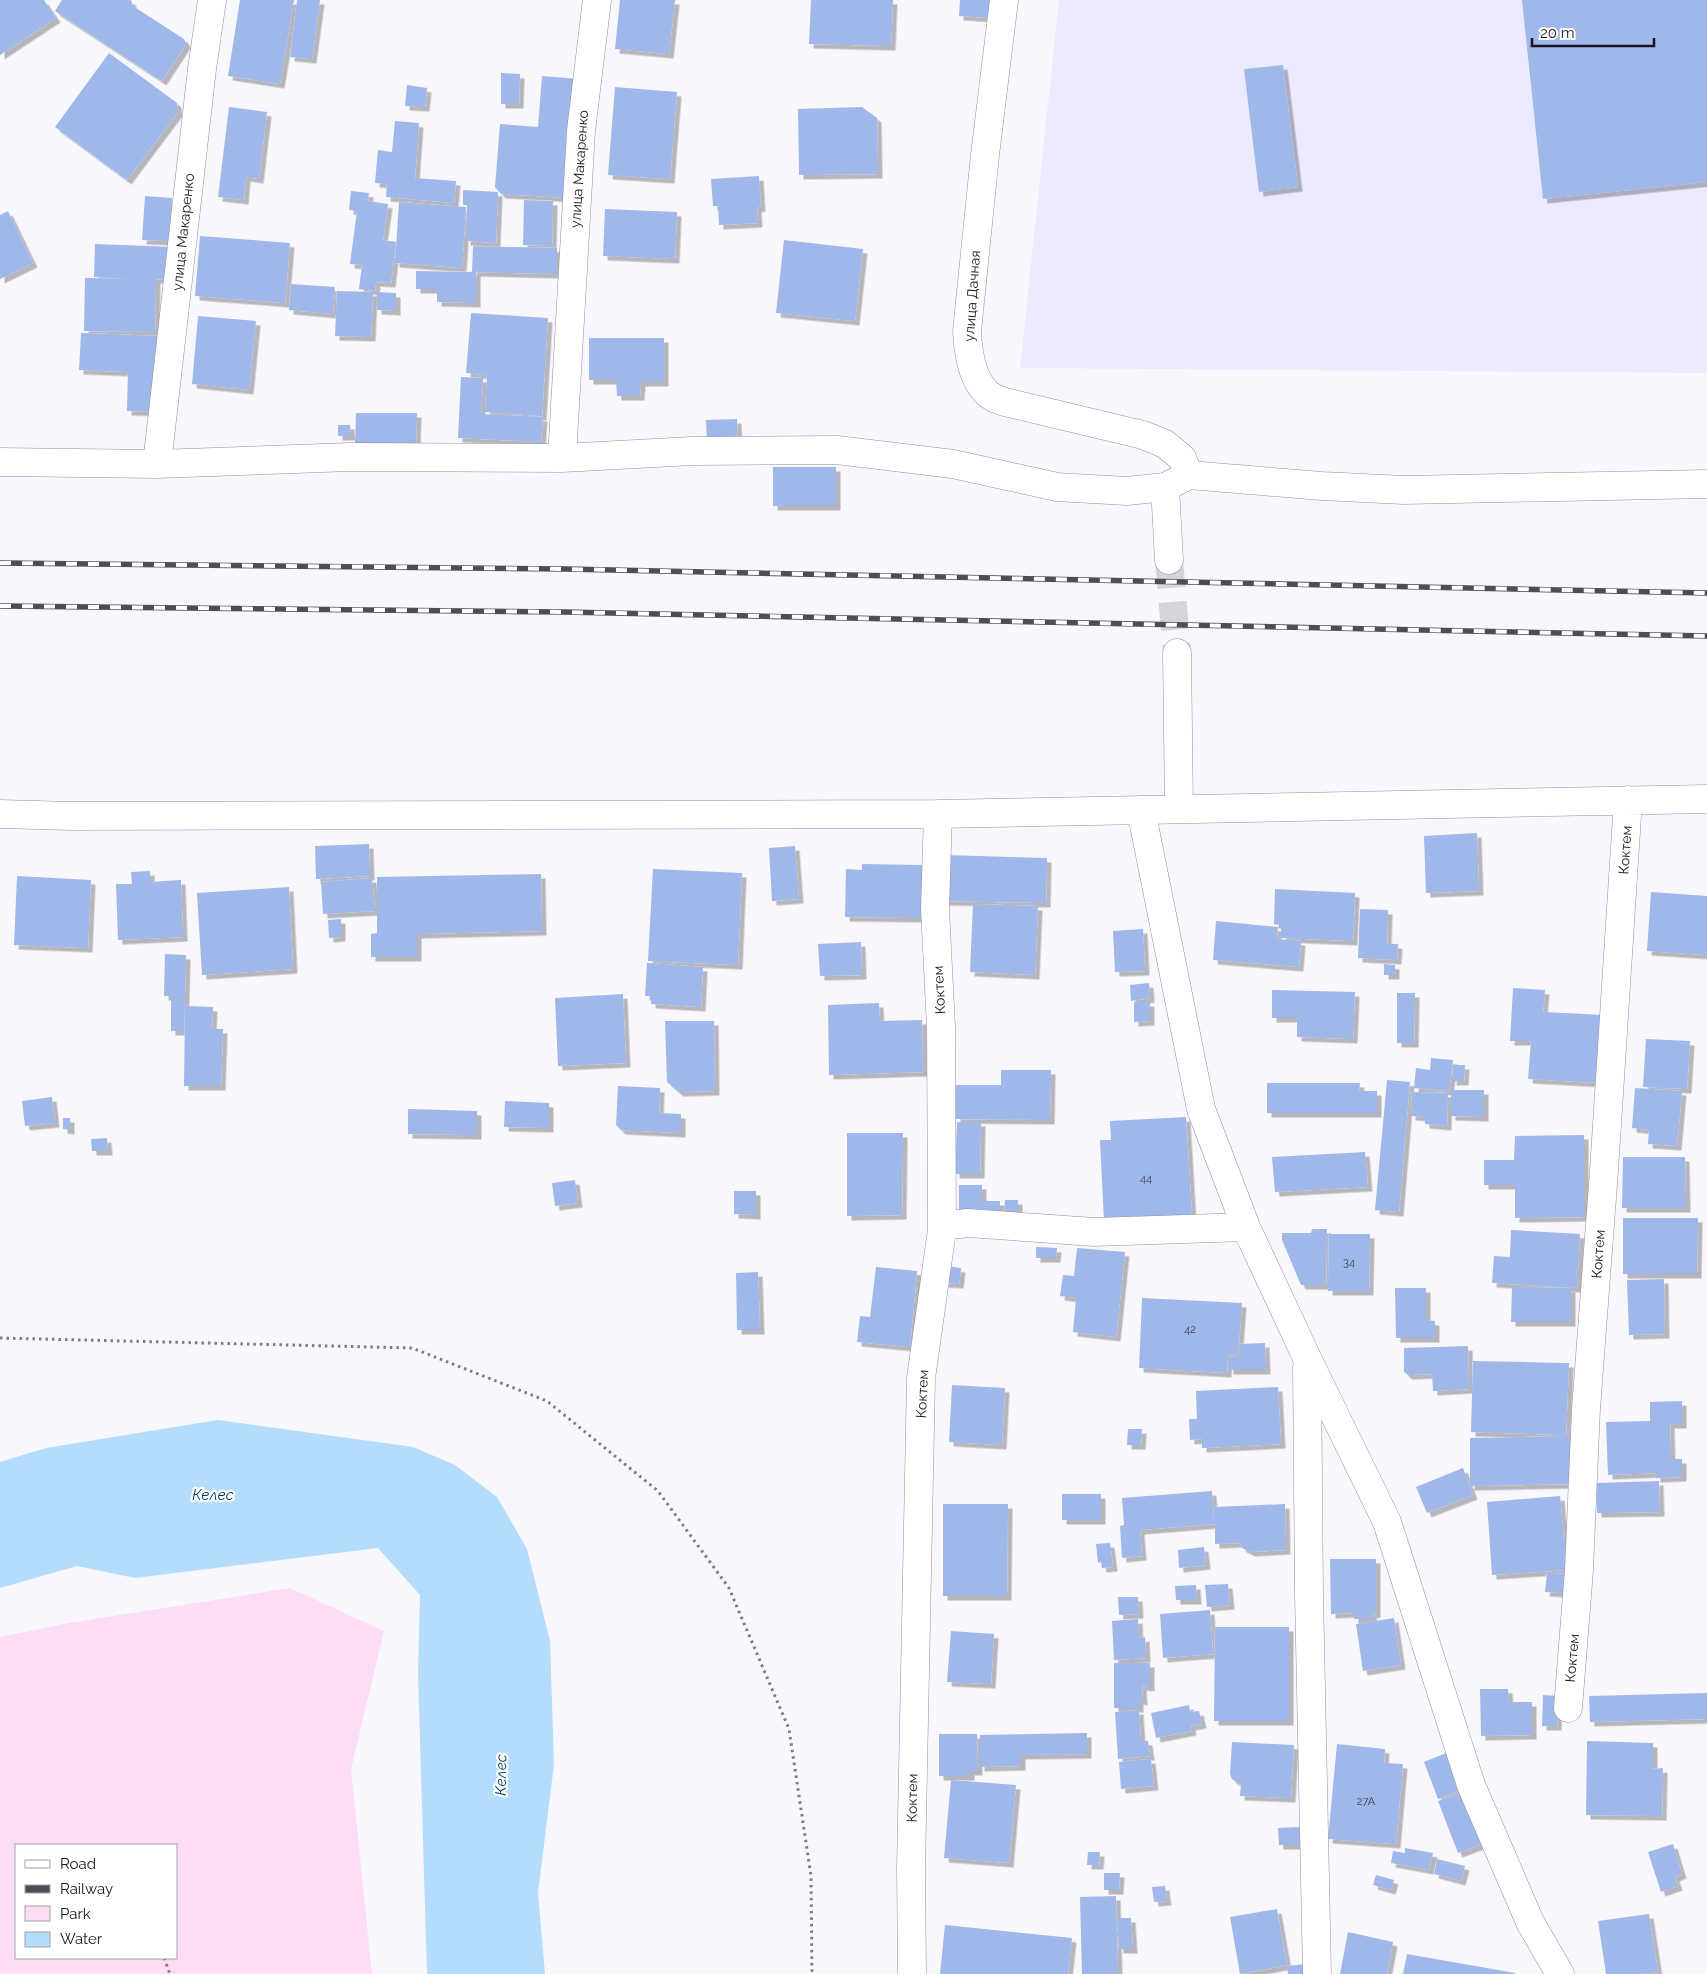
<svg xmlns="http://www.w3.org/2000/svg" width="1707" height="1974" viewBox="0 0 1707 1974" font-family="Raleway,sans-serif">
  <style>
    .built { fill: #ebeaff }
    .green { fill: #fddcf5; fill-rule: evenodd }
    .water { fill: #b4dcfc }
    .building { fill: #a0b7e9; filter: url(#shadow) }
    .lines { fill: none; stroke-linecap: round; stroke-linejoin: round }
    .minor-tunnel { stroke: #d6d5dc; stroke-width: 28; stroke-dasharray: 28 14; stroke-linecap: butt }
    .minor-casing { stroke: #908ea7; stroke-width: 29 }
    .path { stroke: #7d7c85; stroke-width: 3; stroke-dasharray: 2.5 4; stroke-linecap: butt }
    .minor { stroke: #fff; stroke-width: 28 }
    .rail-casing { stroke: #4e4d56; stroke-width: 5.5 }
    .rail { stroke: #fff; stroke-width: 4; stroke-dasharray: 11; stroke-linecap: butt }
    .labels { text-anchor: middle; stroke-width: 4.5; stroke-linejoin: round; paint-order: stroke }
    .number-label { font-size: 11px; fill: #3a3f53 }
    .street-label { font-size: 14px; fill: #181721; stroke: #fff }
    .water-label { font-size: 15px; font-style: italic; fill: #003e63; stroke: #fff }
  </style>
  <defs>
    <filter id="shadow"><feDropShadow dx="4.5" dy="4.5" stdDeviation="0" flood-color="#0004"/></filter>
  </defs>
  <rect width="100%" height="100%" fill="#f8f7fd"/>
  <path class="built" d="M 1059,0 L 1707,0 L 1707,373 L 1020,368 Z"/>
  <path class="green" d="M 290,1588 L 384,1631 L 351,1769 L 372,1974 L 0,1974 L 0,1637 L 69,1623 ZM 16,1845 L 176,1845 L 176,1958 L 16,1958 Z"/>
  <path class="water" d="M 218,1420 L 413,1447 L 455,1465 L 497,1497 L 527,1549 L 550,1641 L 554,1764 L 538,1893 L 545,1974 L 427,1974 L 418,1673 L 420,1595 L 378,1548 L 135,1578 L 77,1566 L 0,1588 L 0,1462 L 46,1448 Z"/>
  <path class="building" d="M 0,0 L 44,0 L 56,18 L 0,55 Z
    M 62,0 L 131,0 L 133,6 L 184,39 L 186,44 L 162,81 L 55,11 Z
    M 240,0 L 294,0 L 280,84 L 228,76 Z
    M 297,0 L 320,0 L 312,59 L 290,57 Z
    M 620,0 L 675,0 L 669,54 L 615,49 Z
    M 811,0 L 893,0 L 891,46 L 809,44 Z
    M 960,0 L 991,0 L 990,18 L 959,16 Z
    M 1522,0 L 1707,0 L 1707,182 L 1543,199 Z
    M 109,53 L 177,103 L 178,112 L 127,180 L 55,127 Z
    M 1283,65 L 1298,187 L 1259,192 L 1244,69 Z
    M 501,73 L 520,74 L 519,104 L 501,104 Z
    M 542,76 L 579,79 L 570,198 L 501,194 L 495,187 L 500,124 L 538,127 Z
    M 407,85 L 427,88 L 425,107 L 405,106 Z
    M 615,87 L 677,92 L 670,179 L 608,175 Z
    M 229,107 L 267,112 L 259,179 L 246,177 L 244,200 L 218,197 Z
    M 862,107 L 877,118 L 878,174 L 799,175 L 798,109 Z
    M 395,121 L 419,123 L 415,178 L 456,181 L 454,203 L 386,197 L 387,184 L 375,183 L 378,150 L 392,152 Z
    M 759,176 L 761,207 L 757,208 L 758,223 L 719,225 L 718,206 L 713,206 L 711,179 Z
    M 463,190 L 498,192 L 496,243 L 466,241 L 467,202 L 467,205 L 463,205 Z
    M 351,191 L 369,193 L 368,201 L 388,204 L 383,240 L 396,242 L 391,283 L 376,282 L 375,291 L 359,289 L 362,265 L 350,264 L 357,211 L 349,210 Z
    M 145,196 L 172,198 L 169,241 L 142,240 Z
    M 524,200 L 553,201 L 552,246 L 523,245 Z
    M 399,202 L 466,207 L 462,268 L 395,263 Z
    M 605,209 L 677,212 L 675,259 L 603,256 Z
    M 8,211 L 33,263 L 0,279 L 0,215 Z
    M 200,236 L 290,243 L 285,303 L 195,296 Z
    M 784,240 L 863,249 L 855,321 L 776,313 Z
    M 95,244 L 173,247 L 172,280 L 156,279 L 155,332 L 84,331 L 85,278 L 132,279 L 94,277 Z
    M 473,246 L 557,248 L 557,274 L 472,272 Z
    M 416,271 L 476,272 L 476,303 L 437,302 L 437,289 L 416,289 Z
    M 291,284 L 335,287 L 333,314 L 289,310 Z
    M 337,291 L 373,292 L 371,337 L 335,336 Z
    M 377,292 L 396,293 L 396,311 L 377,310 Z
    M 471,313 L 548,318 L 542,416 L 485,412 L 487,375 L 466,373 Z
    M 198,316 L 256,321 L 249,390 L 192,384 Z
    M 81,333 L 160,336 L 158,412 L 127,411 L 128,372 L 79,370 Z
    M 589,338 L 664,338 L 664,382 L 641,382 L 640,396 L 617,396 L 616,380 L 589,380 Z
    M 461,377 L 483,378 L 481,414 L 543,417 L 541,442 L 458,438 Z
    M 356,413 L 417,413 L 416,444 L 355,444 Z
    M 737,419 L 738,444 L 707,446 L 706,420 Z
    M 338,425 L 350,425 L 351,436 L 338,436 Z
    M 773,467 L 836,467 L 836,506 L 773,506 Z
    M 1477,833 L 1479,891 L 1426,893 L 1424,836 Z
    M 369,844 L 370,876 L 316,879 L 315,846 Z
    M 795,846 L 799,899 L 772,901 L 769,848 Z
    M 945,855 L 1047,858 L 1046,903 L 944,901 Z
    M 862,864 L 923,865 L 922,918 L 845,917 L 846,869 L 862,870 Z
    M 653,869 L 742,873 L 738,965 L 648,961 Z
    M 150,871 L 150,882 L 181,880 L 183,937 L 118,940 L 116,884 L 132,884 L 131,872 Z
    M 541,874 L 542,931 L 417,934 L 417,957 L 371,957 L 371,934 L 377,933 L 377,877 Z
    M 17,876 L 91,880 L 88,948 L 14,945 Z
    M 372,878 L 375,911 L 323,914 L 321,882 Z
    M 289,887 L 293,969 L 202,975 L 197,893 Z
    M 1275,889 L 1355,893 L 1353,941 L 1281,938 L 1281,925 L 1274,924 Z
    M 1651,892 L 1707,896 L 1707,955 L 1647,951 Z
    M 973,904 L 1038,906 L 1035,975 L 970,972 Z
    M 1360,909 L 1388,910 L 1387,944 L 1398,944 L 1397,960 L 1358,958 Z
    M 341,919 L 341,937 L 329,938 L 328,920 Z
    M 1216,921 L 1278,927 L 1277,939 L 1301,941 L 1299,967 L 1213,960 Z
    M 1143,929 L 1145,971 L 1115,972 L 1113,931 Z
    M 861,942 L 862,975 L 820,976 L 818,944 Z
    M 165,954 L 186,955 L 184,1031 L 171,1031 L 171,996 L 164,996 Z
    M 647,963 L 703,967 L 701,1007 L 651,1004 L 651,996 L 645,996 Z
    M 1384,964 L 1395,965 L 1395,975 L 1384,975 Z
    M 1149,983 L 1150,998 L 1131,1001 L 1130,985 Z
    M 1513,988 L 1545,990 L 1543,1012 L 1604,1015 L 1600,1083 L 1528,1079 L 1531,1041 L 1510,1041 Z
    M 1272,990 L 1355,992 L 1353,1039 L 1297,1037 L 1297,1018 L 1272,1018 Z
    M 1397,993 L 1415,993 L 1414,1043 L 1397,1043 Z
    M 623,994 L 626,1063 L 558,1066 L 555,998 Z
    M 1134,1002 L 1150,1002 L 1150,1021 L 1134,1022 Z
    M 879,1003 L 880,1021 L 922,1020 L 923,1072 L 829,1075 L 828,1005 Z
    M 185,1006 L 213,1007 L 212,1029 L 223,1029 L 221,1086 L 184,1086 Z
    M 665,1021 L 714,1021 L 715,1091 L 679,1092 L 667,1082 Z
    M 1646,1039 L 1690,1041 L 1687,1089 L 1643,1087 Z
    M 1431,1058 L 1453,1060 L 1449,1091 L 1414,1088 L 1416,1068 L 1430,1070 Z
    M 1453,1065 L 1465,1065 L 1464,1081 L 1452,1081 Z
    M 1001,1070 L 1051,1070 L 1050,1120 L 956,1119 L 956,1085 L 1001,1085 Z
    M 1387,1080 L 1410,1082 L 1399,1212 L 1375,1210 Z
    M 1267,1083 L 1360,1083 L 1359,1091 L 1377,1091 L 1377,1113 L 1267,1113 Z
    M 618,1086 L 660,1088 L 659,1113 L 681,1114 L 681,1133 L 621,1130 L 616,1125 Z
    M 1635,1088 L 1682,1091 L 1677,1146 L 1648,1144 L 1649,1130 L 1632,1128 Z
    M 1451,1090 L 1484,1090 L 1484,1117 L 1451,1116 Z
    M 1412,1092 L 1448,1093 L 1447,1126 L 1425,1124 L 1425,1117 L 1411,1116 Z
    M 52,1097 L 55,1123 L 25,1126 L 22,1101 Z
    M 505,1101 L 549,1103 L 549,1128 L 504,1127 Z
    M 408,1109 L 477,1111 L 477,1135 L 408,1134 Z
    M 1186,1117 L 1192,1216 L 1104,1222 L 1100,1140 L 1111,1140 L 1110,1121 Z
    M 63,1118 L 70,1118 L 70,1130 L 63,1129 Z
    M 957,1122 L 981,1122 L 980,1174 L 955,1174 Z
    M 847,1133 L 903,1133 L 902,1215 L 847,1216 Z
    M 1584,1135 L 1584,1217 L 1515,1218 L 1515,1185 L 1484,1185 L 1484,1160 L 1514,1160 L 1515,1136 Z
    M 107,1138 L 108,1151 L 92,1151 L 91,1139 Z
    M 1365,1152 L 1368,1187 L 1275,1192 L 1272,1157 Z
    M 1623,1157 L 1685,1157 L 1686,1208 L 1622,1208 Z
    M 575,1180 L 578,1203 L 555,1206 L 552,1183 Z
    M 959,1185 L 982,1185 L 982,1201 L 1000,1201 L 1000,1210 L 985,1210 L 985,1215 L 959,1215 Z
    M 734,1191 L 756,1191 L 756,1215 L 734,1214 Z
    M 1005,1200 L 1018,1200 L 1018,1214 L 1004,1214 Z
    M 1623,1218 L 1698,1218 L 1697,1274 L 1623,1274 Z
    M 1312,1229 L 1327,1229 L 1326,1285 L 1301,1285 L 1282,1240 L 1282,1233 L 1311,1233 Z
    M 1511,1230 L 1580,1234 L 1577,1288 L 1492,1283 L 1494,1256 L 1510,1257 Z
    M 1329,1234 L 1370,1234 L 1369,1291 L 1328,1291 Z
    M 1036,1247 L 1057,1248 L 1056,1258 L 1036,1258 Z
    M 1077,1248 L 1125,1252 L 1116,1337 L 1073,1332 L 1076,1298 L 1060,1296 L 1063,1275 L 1074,1276 Z
    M 946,1266 L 961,1268 L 959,1284 L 944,1283 Z
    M 876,1267 L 917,1271 L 910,1347 L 857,1342 L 860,1316 L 870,1317 Z
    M 758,1272 L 760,1330 L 737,1330 L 736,1273 Z
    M 1664,1279 L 1665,1334 L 1629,1335 L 1627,1280 Z
    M 1512,1287 L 1571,1288 L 1571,1322 L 1511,1322 Z
    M 1395,1288 L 1426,1288 L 1426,1320 L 1435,1321 L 1435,1338 L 1396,1338 Z
    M 1142,1298 L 1242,1303 L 1238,1355 L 1228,1354 L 1227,1373 L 1139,1368 Z
    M 1265,1343 L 1266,1370 L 1229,1370 L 1229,1357 L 1240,1356 L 1240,1344 Z
    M 1468,1346 L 1469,1389 L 1433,1391 L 1432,1374 L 1408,1375 L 1404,1372 L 1404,1348 Z
    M 1473,1361 L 1569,1363 L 1566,1435 L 1471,1432 Z
    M 952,1385 L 1005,1388 L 1002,1445 L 949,1442 Z
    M 1278,1387 L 1281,1444 L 1202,1448 L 1202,1439 L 1190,1440 L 1189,1419 L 1197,1419 L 1196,1391 Z
    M 1682,1401 L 1682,1424 L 1670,1424 L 1671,1459 L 1682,1459 L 1682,1477 L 1656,1478 L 1656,1473 L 1608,1475 L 1606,1422 L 1650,1421 L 1650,1402 Z
    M 1128,1429 L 1142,1429 L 1141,1445 L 1127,1445 Z
    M 1572,1436 L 1573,1484 L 1470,1486 L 1470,1438 Z
    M 1463,1468 L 1473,1495 L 1427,1513 L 1416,1487 Z
    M 1659,1481 L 1660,1512 L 1597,1513 L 1596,1483 Z
    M 1212,1491 L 1214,1522 L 1214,1507 L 1285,1504 L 1286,1550 L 1251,1552 L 1242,1548 L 1240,1543 L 1215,1544 L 1215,1524 L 1140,1530 L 1142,1556 L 1122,1558 L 1120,1526 L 1124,1525 L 1122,1498 Z
    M 1062,1494 L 1101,1494 L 1101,1520 L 1062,1520 Z
    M 1560,1496 L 1564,1542 L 1569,1542 L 1567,1570 L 1492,1575 L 1487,1502 Z
    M 943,1504 L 1008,1504 L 1007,1596 L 943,1596 Z
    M 1110,1543 L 1113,1567 L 1102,1568 L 1101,1562 L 1098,1563 L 1096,1544 Z
    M 1204,1547 L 1206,1565 L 1179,1568 L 1178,1550 Z
    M 1330,1559 L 1376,1559 L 1376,1613 L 1372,1614 L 1373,1619 L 1354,1619 L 1354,1613 L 1331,1614 Z
    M 1547,1573 L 1567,1574 L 1565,1593 L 1545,1592 Z
    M 1228,1584 L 1230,1605 L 1207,1607 L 1205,1585 Z
    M 1196,1585 L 1197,1600 L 1176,1600 L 1175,1586 Z
    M 1118,1597 L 1138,1597 L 1139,1614 L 1119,1615 Z
    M 1210,1610 L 1213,1654 L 1163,1658 L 1160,1614 Z
    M 1394,1618 L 1401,1665 L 1363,1671 L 1356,1624 Z
    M 1138,1619 L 1139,1638 L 1145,1637 L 1146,1658 L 1114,1660 L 1112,1621 Z
    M 1215,1627 L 1289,1627 L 1289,1721 L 1214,1721 Z
    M 951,1631 L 994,1634 L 991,1684 L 947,1682 Z
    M 1114,1663 L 1150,1663 L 1150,1687 L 1142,1686 L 1143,1701 L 1139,1700 L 1139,1708 L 1114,1708 Z
    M 1480,1689 L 1508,1689 L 1509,1702 L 1532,1702 L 1532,1735 L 1481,1736 Z
    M 1707,1693 L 1707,1719 L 1590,1722 L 1589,1696 Z
    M 1543,1695 L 1558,1696 L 1557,1726 L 1542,1726 Z
    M 1189,1705 L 1190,1712 L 1199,1711 L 1202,1724 L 1191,1726 L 1192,1731 L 1156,1738 L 1151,1713 Z
    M 1139,1710 L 1141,1741 L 1148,1741 L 1150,1756 L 1118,1759 L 1115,1712 Z
    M 1087,1733 L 1087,1754 L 1021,1755 L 1021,1766 L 980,1767 L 980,1735 Z
    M 939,1734 L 977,1734 L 978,1771 L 970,1771 L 970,1776 L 939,1776 Z
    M 1587,1741 L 1653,1743 L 1653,1769 L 1663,1768 L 1662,1816 L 1586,1815 Z
    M 1232,1742 L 1294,1745 L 1291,1798 L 1240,1796 L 1241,1785 L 1232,1779 L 1230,1774 Z
    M 1337,1744 L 1385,1749 L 1384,1763 L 1403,1764 L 1396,1844 L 1328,1839 Z
    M 1446,1753 L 1461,1790 L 1438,1799 L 1424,1762 Z
    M 1151,1759 L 1154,1786 L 1121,1789 L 1119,1762 Z
    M 951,1780 L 1016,1785 L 1009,1863 L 944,1858 Z
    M 1463,1792 L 1482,1844 L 1458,1853 L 1438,1801 Z
    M 1300,1827 L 1301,1845 L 1279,1845 L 1278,1828 Z
    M 1673,1844 L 1682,1874 L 1675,1877 L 1678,1886 L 1661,1892 L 1648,1852 Z
    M 1405,1848 L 1433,1853 L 1429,1870 L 1391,1863 L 1393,1851 L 1405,1853 Z
    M 1088,1852 L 1100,1852 L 1099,1865 L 1087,1865 Z
    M 1437,1859 L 1465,1866 L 1461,1881 L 1434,1874 Z
    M 1104,1873 L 1120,1873 L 1119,1890 L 1104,1890 Z
    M 1376,1875 L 1394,1880 L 1391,1890 L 1373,1885 Z
    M 1165,1886 L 1167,1901 L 1154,1902 L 1152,1887 Z
    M 1116,1896 L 1118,1974 L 1082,1974 L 1080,1897 Z
    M 1277,1909 L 1287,1965 L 1240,1974 L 1230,1917 Z
    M 1649,1914 L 1658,1972 L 1639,1974 L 1606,1974 L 1598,1921 Z
    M 1117,1918 L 1131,1918 L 1133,1949 L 1119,1949 Z
    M 945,1925 L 1072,1938 L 1068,1974 L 940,1974 Z
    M 1348,1932 L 1393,1942 L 1387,1974 L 1340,1974 Z
    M 1407,1954 L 1515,1973 L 1515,1974 L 1403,1974 Z
    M 1306,1964 L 1307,1974 L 1288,1974 L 1287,1966 Z"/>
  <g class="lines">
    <path class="minor-tunnel" d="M 1169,560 L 1177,653"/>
    <defs>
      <path id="minor" d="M 1004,0 L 985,155 L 967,331 C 968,353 972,386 994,398 C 999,400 1004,402 1009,403 L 1143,435 L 1165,444 L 1182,458 L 1189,475
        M 562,458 L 581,131 L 597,0
        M 0,462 L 157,464 L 350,457 L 562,458 L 692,451 L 837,450 L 953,464 L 1057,487 L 1127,491 L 1165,487 L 1189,475 L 1322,486 L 1404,490 L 1707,484
        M 157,464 L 202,69 L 212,0
        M 1165,487 L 1169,560
        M 1177,653 L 1179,809
        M 1141,810 L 1201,1109 L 1246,1227 L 1307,1358 L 1387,1522 L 1471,1785 L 1530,1922 L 1560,1974
        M 0,814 L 73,816 L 938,814 L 1707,799
        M 942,1230 L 950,1225 L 968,1223 L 1094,1232 L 1246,1227
        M 1307,1367 L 1309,1594 L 1317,1974
        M 1568,1708 L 1579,1570 L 1586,1409 L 1604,1171 L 1628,800
        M 912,1974 L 911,1868 L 921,1378 L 942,1230 L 941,1027 L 935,909 L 938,814"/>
    </defs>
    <use href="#minor" class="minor-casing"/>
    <path class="path" d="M 0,1338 L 412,1348 L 547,1401 L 658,1491 L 729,1588 L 789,1729 L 811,1876 L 812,1974
      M 164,1958 L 170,1974"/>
    <use href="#minor" class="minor"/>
    <defs>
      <path id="rail" d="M 0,563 L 565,569 L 1707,593
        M 0,606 L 564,612 L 1707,636"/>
    </defs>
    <use href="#rail" class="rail-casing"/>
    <use href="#rail" class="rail"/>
  </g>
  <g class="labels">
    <g class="number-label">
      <text x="1146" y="1182">44</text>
      <text x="1349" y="1266">34</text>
      <text x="1190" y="1333">42</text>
      <text x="1366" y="1805">27А</text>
    </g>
    <g class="street-label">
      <text transform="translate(579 169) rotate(-86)" y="5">улица Макаренко</text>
      <text transform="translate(183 232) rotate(-84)" y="5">улица Макаренко</text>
      <text transform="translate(972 296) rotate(-86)" y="5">улица Дачная</text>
      <text transform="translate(1625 850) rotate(-86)" y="5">Коктем</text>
      <text transform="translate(939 990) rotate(-93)" y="5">Коктем</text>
      <text transform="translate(1598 1254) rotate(-86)" y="5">Коктем</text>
      <text transform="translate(922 1394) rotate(-87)" y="5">Коктем</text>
      <text transform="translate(1572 1658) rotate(-85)" y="5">Коктем</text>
      <text transform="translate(912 1798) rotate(-89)" y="5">Коктем</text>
    </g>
    <g class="water-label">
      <text x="213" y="1500">Келес</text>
      <text transform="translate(501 1775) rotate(-89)" y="5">Келес</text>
    </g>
  </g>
  <rect x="15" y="1844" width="162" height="115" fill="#ffffff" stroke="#a3a2a6"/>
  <rect x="25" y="1860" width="25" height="8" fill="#ffffff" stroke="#a3a2a6"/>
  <text x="60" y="1869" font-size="15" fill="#181721">Road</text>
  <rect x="25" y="1885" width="25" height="8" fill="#4e4d56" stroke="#a3a2a6"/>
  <text x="60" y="1894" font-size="15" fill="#181721">Railway</text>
  <rect x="25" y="1906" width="25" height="15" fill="#fddcf5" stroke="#a3a2a6"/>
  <text x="60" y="1919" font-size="15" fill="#181721">Park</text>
  <rect x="25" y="1932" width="25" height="15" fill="#b4dcfc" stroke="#a3a2a6"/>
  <text x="60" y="1944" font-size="15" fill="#181721">Water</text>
  <path d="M1532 38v8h122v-8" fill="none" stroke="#181721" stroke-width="2.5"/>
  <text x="1540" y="38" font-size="15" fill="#181721" stroke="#ffffff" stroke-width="4" paint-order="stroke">20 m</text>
</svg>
